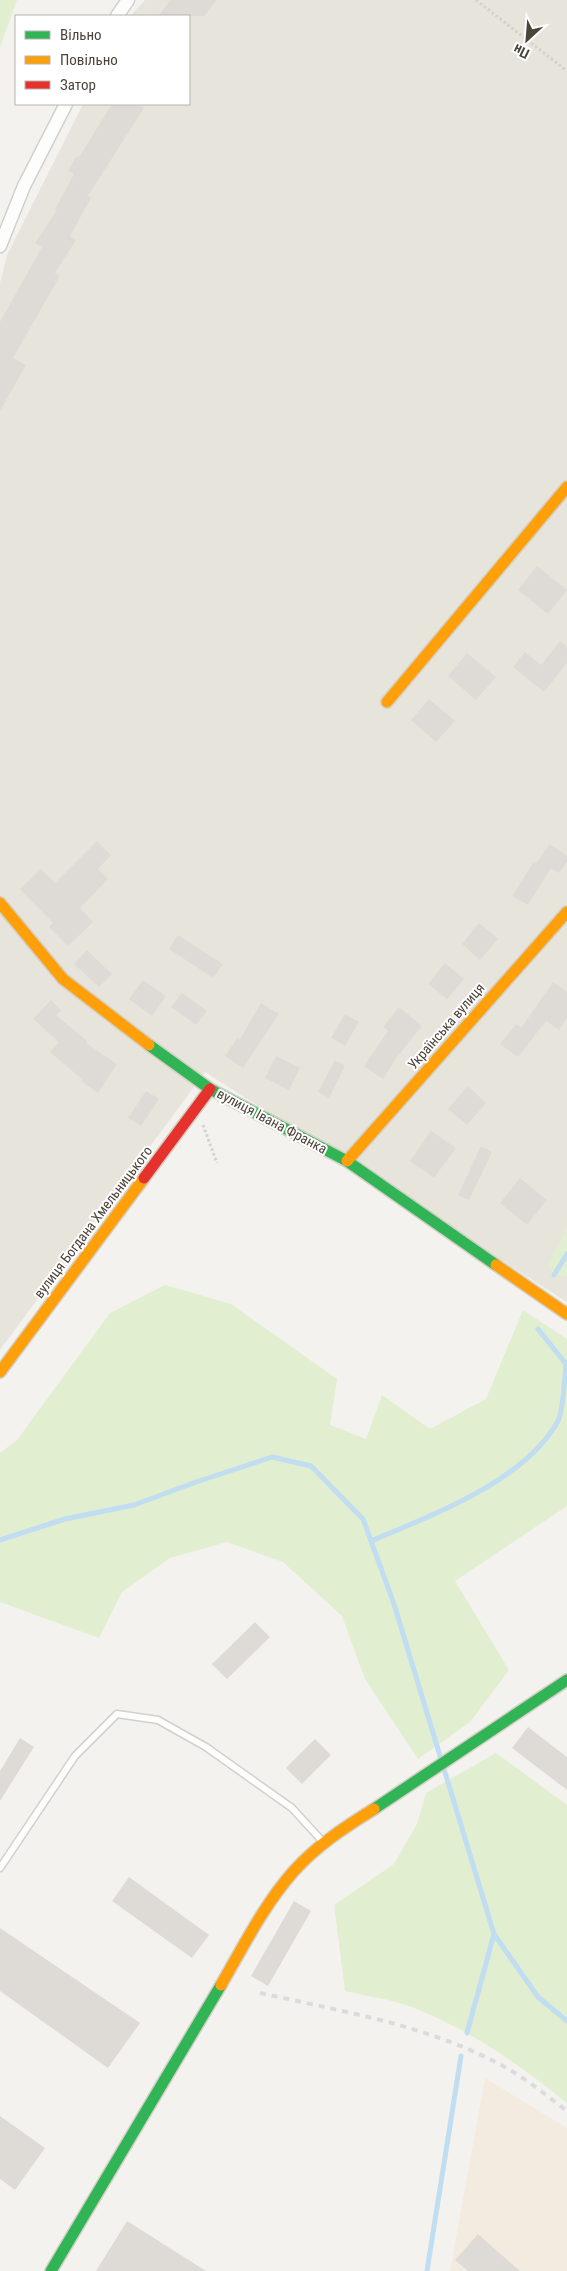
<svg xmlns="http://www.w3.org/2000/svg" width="567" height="2271" viewBox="0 0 567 2271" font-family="'Roboto Condensed',sans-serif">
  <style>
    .residential { fill: #e7e4dc }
    .commercial { fill: #f3ebdf }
    .green { fill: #e1eecf }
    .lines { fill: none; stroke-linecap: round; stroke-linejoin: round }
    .stream { stroke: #c0ddf1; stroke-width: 5 }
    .building { fill: #dedbd6 }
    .lane-casing { stroke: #d2d0cb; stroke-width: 9 }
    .street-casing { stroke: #d2d0cb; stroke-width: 15 }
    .fast-casing { stroke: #d3cfc5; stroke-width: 14 }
    .slow-casing { stroke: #d3cfc5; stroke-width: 14 }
    .jam-casing { stroke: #d3cfc5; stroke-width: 14 }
    .path { stroke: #d3d2cc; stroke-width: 3; stroke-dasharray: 2.5 2.5; stroke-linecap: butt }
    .lane { stroke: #fdfdfc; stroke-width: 6 }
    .street { stroke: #fdfdfc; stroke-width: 12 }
    .fast { stroke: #30b455; stroke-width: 11 }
    .slow { stroke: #ff9f0a; stroke-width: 11 }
    .jam { stroke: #e5322d; stroke-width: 11 }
    .rail { stroke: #dbdbda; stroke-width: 4; stroke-dasharray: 6 6; stroke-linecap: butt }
    .labels { text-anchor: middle; stroke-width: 4; stroke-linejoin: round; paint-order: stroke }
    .street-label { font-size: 14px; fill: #4b4439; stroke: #fff }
  </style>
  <rect width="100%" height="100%" fill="#f4f2ee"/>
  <path class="residential" d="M 145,0 L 567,0 L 567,1302 L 205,1072 L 0,1350 L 0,283 L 7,255 L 83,104 L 189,104 L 189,16 L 130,16 Z"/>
  <path class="commercial" d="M 485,2078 L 567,2128 L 567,2271 L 450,2271 Z"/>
  <path class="green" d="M 0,0 L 17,0 L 0,47 Z
    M 567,1228 L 567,1276 L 566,1277 L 554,1275 L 548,1265 Z
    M 165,1285 L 231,1304 L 337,1379 L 330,1425 L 366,1439 L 382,1395 L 430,1429 L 486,1399 L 523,1310 L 567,1339 L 567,1506 L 455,1581 L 509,1670 L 470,1722 L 418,1759 L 365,1679 L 342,1616 L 283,1562 L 227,1542 L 170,1558 L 122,1592 L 99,1638 L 0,1602 L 0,1453 L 17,1440 L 110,1313 Z
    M 496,1753 L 567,1805 L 567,2103 C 521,2065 468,2029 412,2007 C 391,1999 366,1996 345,1991 L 334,1905 L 394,1864 L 417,1824 L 426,1793 Z"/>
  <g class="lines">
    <path class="stream" d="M 554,1275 L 567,1254
      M 0,1540 L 65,1519 L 134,1505 L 196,1482 L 272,1457 L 311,1466 L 363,1519 L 394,1604 L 494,1934 L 538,1997 L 567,2021
      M 371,1541 C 432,1515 524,1482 558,1421 C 563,1412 565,1376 566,1364 L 538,1329
      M 467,2033 L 494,1934
      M 427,2271 L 461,2056"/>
  </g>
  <path class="building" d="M 171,0 L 217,0 L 204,16 L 158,16 Z
    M 112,104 L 137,104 L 144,108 L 88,196 L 91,198 L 70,236 L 76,240 L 55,273 L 60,276 L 13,358 L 26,365 L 0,411 L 0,322 L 42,247 L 35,243 L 57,210 L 55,209 L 74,174 L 68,170 L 77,156 L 79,157 Z
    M 537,566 L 567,590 L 548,614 L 518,590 Z
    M 560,641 L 567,647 L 567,663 L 544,692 L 513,667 L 525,652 L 541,665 Z
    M 467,653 L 496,677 L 476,700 L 448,676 Z
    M 429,699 L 455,721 L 436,742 L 411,720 Z
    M 97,841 L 111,855 L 98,869 L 108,879 L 80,908 L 93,922 L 68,946 L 49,927 L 53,923 L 20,889 L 41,869 L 55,883 Z
    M 550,844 L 567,856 L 567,862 L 559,873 L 551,868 L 528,905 L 512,896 L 534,861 L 536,863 Z
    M 479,923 L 498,939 L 480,960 L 462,944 Z
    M 178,935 L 223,964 L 213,978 L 169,949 Z
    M 87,950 L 112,974 L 99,987 L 74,964 Z
    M 445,963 L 464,979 L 447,999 L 428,984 Z
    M 143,980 L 166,996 L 152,1016 L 129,999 Z
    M 553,982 L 567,992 L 567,1018 L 559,1030 L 546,1021 L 518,1057 L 500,1044 L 516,1024 L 521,1028 Z
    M 182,993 L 207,1011 L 196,1025 L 171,1007 Z
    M 51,1000 L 61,1010 L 56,1015 L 87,1041 L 86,1043 L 117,1064 L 98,1093 L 81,1081 L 82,1079 L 50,1052 L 59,1042 L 33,1019 Z
    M 261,1003 L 279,1014 L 243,1068 L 225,1056 L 238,1037 L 240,1039 Z
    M 399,1007 L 422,1026 L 397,1057 L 383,1079 L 364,1066 L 388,1031 L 383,1027 Z
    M 345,1014 L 359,1022 L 345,1046 L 331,1038 Z
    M 276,1056 L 300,1068 L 289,1090 L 265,1078 Z
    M 335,1060 L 345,1066 L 329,1098 L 318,1092 Z
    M 468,1086 L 486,1103 L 467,1125 L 448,1109 Z
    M 146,1091 L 159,1099 L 141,1126 L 128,1118 Z
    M 431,1131 L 456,1148 L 434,1178 L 410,1161 Z
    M 481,1146 L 492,1152 L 469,1200 L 458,1195 Z
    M 520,1178 L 547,1200 L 527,1225 L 500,1203 Z
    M 255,1622 L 270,1637 L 227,1679 L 212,1664 Z
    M 528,1727 L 567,1757 L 567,1790 L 512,1748 Z
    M 20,1738 L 34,1747 L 0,1801 L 0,1771 Z
    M 315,1739 L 331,1755 L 302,1784 L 286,1768 Z
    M 129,1877 L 209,1935 L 192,1958 L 112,1901 Z
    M 294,1901 L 311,1911 L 268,1986 L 251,1976 Z
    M 0,1928 L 140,2023 L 108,2068 L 0,1991 Z
    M 0,2116 L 45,2148 L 15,2190 L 0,2179 Z
    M 127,2221 L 206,2271 L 96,2271 Z
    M 478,2234 L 520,2271 L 468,2271 L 455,2260 Z"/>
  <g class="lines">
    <defs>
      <path id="lane" d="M 0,1868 L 75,1756 L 117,1714 L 158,1720 L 206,1747 L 292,1808 L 323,1842"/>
      <path id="street" d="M 117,16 L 128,0
        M 0,246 L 24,186 L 66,104"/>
      <path id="fast" d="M 149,1045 L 210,1089 L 347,1161 L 496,1265
        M 374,1809 L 567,1680
        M 51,2271 L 221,1985"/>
      <path id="slow" d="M 387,702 L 567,487
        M 0,903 L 63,979 L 149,1045
        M 347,1161 L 567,912
        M 496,1265 L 567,1314
        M 0,1372 L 144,1178
        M 221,1985 C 243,1947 264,1905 293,1872 C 316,1846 345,1827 374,1809"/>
      <path id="jam" d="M 144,1178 L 210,1089"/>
    </defs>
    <use href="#lane" class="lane-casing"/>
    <use href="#street" class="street-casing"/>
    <use href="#fast" class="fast-casing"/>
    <use href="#slow" class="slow-casing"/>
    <use href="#jam" class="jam-casing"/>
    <path class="path" d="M 476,0 L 567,71
      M 203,1125 L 217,1163"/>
    <use href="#lane" class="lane"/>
    <use href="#street" class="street"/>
    <use href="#fast" class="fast"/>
    <use href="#slow" class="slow"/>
    <use href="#jam" class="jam"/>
    <path class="rail" d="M 260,1993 C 341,2011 427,2025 501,2065 C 524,2077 546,2095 567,2111"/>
  </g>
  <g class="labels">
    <g class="street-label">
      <text transform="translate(446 1026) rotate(-49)" y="5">Українська вулиця</text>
      <text transform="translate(272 1121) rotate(28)" y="5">вулиця Івана Франка</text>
      <text transform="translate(93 1222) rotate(-53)" y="5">вулиця Богдана Хмельницького</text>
    </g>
  </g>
  <rect x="15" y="15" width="175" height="90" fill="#ffffff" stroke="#b7b4b0"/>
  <rect x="25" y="31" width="25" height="8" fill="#30b455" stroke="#b7b4b0"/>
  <text x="60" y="40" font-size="15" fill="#4b4439">Вільно</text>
  <rect x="25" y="56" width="25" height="8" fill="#ff9f0a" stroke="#b7b4b0"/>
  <text x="60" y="65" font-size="15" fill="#4b4439">Повільно</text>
  <rect x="25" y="81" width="25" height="8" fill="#e5322d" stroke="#b7b4b0"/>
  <text x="60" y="90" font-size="15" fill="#4b4439">Затор</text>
  <g transform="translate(527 40) rotate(206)" stroke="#ffffff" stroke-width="4" paint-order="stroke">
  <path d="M0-4L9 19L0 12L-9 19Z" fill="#4b4439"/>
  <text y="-8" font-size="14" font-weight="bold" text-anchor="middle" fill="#4b4439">Пн</text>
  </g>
</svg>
